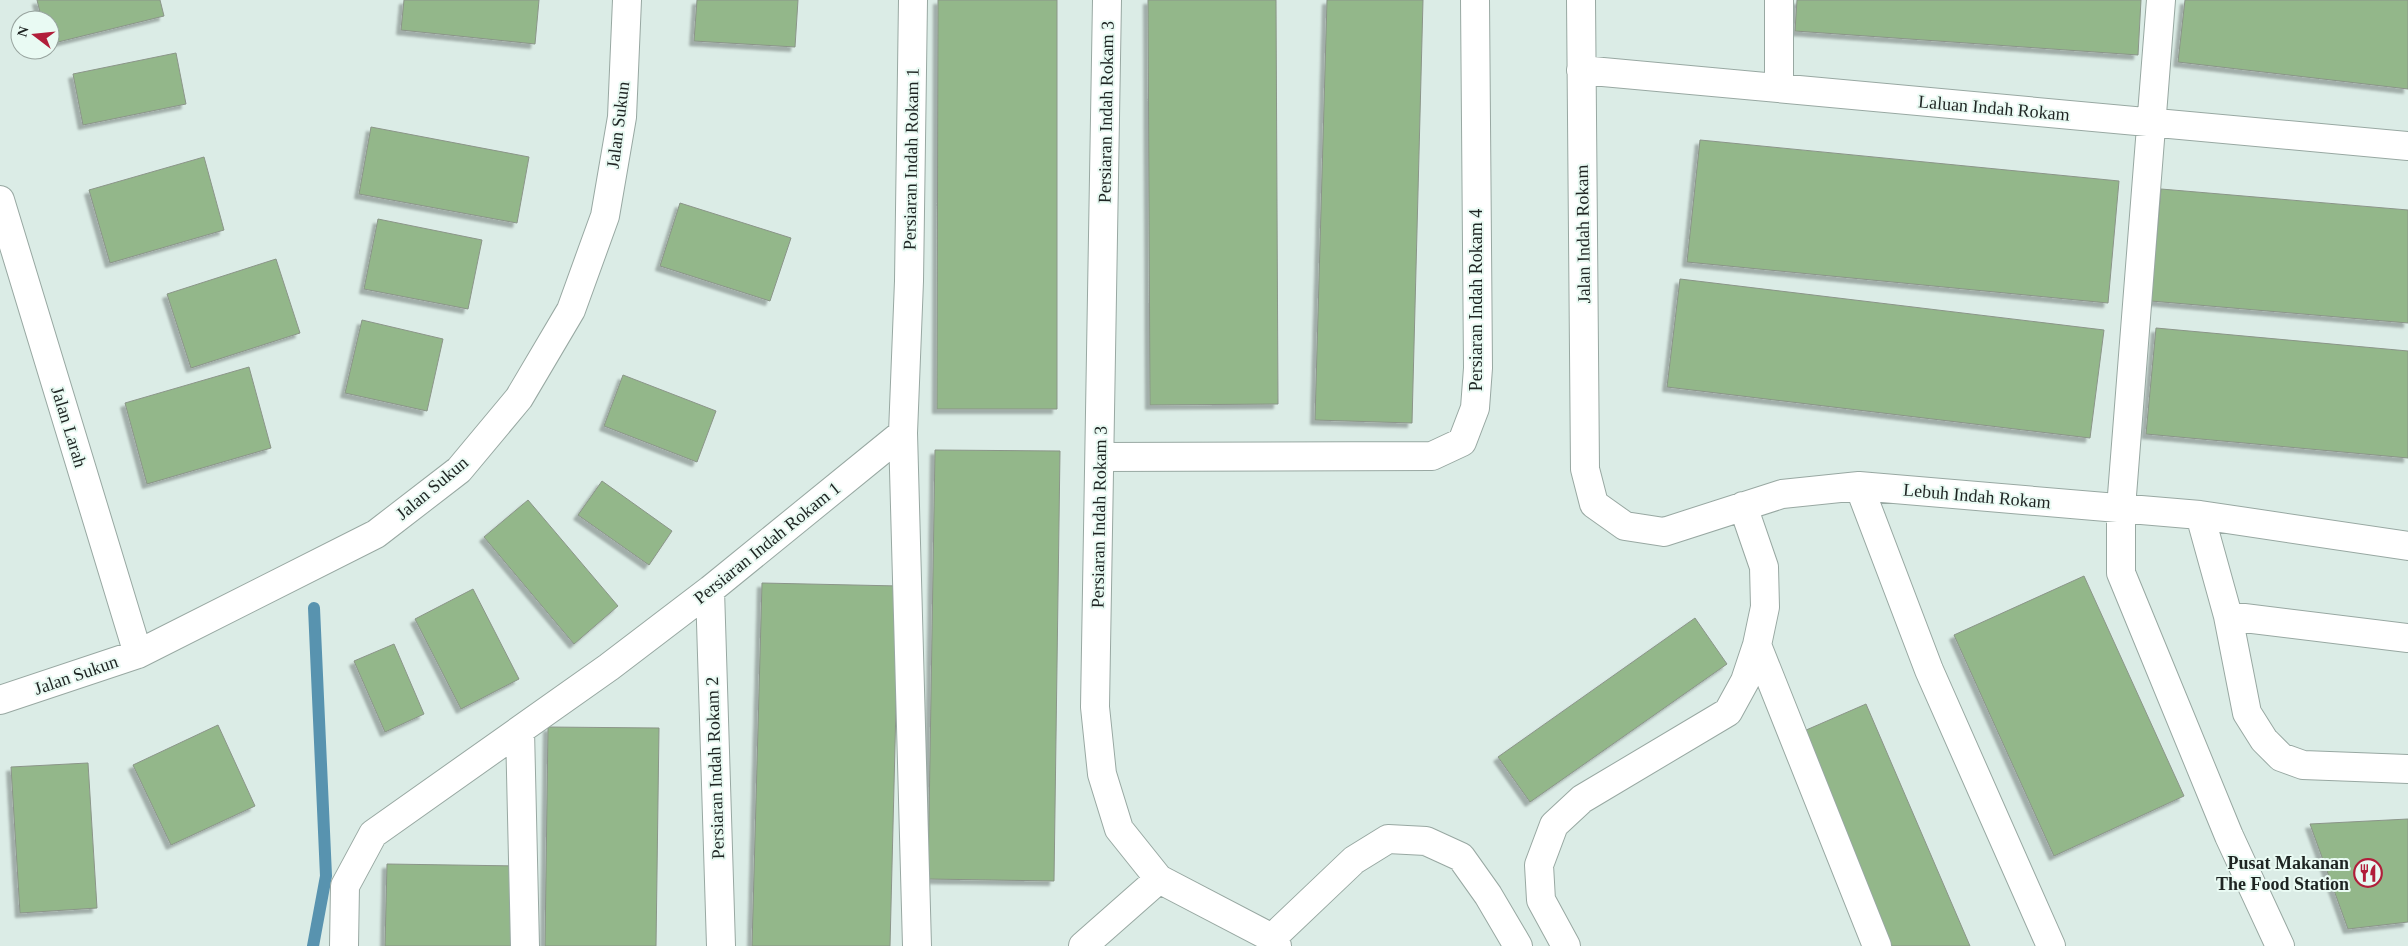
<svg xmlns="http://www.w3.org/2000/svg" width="2408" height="946" viewBox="0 0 2408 946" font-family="'Times New Roman',serif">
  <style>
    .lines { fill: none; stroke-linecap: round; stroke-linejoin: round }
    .stream { stroke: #5893af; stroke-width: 12 }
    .building { fill: #93b78a; stroke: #8b9589; filter: url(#shadow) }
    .minor-casing { stroke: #98a8a2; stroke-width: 30 }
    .minor { stroke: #fff; stroke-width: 28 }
    .labels { text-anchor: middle; stroke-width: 4; stroke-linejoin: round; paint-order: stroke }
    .street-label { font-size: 18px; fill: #1e2422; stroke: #e9faf3 }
    .poi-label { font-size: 18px; font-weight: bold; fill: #1e2422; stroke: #e9faf3; text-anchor: end }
  </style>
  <defs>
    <filter id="shadow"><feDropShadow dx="-4.5" dy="4.5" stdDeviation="1" flood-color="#0004"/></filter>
  </defs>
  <rect width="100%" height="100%" fill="#dbece6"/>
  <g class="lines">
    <path class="stream" d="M 313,946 L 326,876 L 314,608"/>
  </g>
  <path class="building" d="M 37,0 L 160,0 L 164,16 L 50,44 L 50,20 L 42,20 Z
    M 404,0 L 539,0 L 535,44 L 401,30 Z
    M 697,0 L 798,0 L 795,47 L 694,41 Z
    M 938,0 L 1057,0 L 1057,409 L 937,409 Z
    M 1148,0 L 1276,0 L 1278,404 L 1150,405 Z
    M 1327,0 L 1423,0 L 1412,423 L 1315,420 Z
    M 1797,0 L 2141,0 L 2138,55 L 1795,31 Z
    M 2185,0 L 2408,0 L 2408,89 L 2178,62 Z
    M 176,53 L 186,104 L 83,125 L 73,74 Z
    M 371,127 L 529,157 L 517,223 L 359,194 Z
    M 1700,140 L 2119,181 L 2108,303 L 1687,262 Z
    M 204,157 L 224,230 L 110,263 L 89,190 Z
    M 2161,189 L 2408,210 L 2408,323 L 2151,301 Z
    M 680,203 L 791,238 L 770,301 L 660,266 Z
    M 378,219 L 482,240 L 468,309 L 364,289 Z
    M 276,259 L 300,333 L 191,368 L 167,294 Z
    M 1680,279 L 2104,330 L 2090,438 L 1667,387 Z
    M 362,320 L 443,339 L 427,411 L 345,393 Z
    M 2156,328 L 2408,351 L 2408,458 L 2146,434 Z
    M 249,367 L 271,448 L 147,484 L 125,403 Z
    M 623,375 L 716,411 L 697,462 L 604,426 Z
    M 935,450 L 1060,451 L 1054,881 L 928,879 Z
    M 602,481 L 672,531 L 649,565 L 578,515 Z
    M 528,500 L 618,606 L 574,644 L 484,537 Z
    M 2084,576 L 2184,796 L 2054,856 L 1954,635 Z
    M 762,583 L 899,586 L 890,946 L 752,946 Z
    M 473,589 L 519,679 L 461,709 L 415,619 Z
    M 1695,618 L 1727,664 L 1530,802 L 1498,757 Z
    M 394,644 L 424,714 L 385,732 L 354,661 Z
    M 1866,704 L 1970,946 L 1888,946 L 1797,734 Z
    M 218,725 L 255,806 L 171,845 L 133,765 Z
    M 548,727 L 659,728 L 656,946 L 545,946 Z
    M 88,763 L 97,908 L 20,913 L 11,767 Z
    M 2408,819 L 2408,922 L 2348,929 L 2310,824 Z
    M 387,864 L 519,866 L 517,946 L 385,946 Z"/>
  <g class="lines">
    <defs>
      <path id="minor" d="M 1107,0 L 1095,707 L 1102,774 L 1119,829 L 1159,879 L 1272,938 L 1277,946
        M 1581,0 L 1585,469 L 1594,504 L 1625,526 L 1664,532 L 1782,494 L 1859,486 L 2200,515 L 2408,546
        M 1779,0 L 1779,88
        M 2161,0 L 2121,508 L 2121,573 L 2229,836 L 2280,946
        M 1581,70 L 2408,146
        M 0,200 L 138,654
        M 903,433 L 917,946
        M 1101,457 L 1432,456 L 1462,442 L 1475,408 L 1478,368 L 1475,0
        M 1859,486 L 1929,670 L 2051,946
        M 2200,515 L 2228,616 L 2247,713 L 2264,740 L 2281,757 L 2303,765 L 2408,769
        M 710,590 L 721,946
        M 2228,616 L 2408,638
        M 1757,645 L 1877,946
        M 0,700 L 138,654 L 376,534 L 459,470 L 519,398 L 571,310 L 605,216 L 622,117 L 627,0
        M 520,730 L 525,946
        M 1272,938 L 1354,860 L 1388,839 L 1426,841 L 1461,857 L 1488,895 L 1518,946
        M 344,946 L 345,886 L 373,834 L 609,667 L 710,590 L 903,433 L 909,281 L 913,0
        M 1083,946 L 1159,879
        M 1566,946 L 1541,900 L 1539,865 L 1554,825 L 1582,799 L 1728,712 L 1745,681 L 1757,645 L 1765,607 L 1764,567 L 1743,506"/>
    </defs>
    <use href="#minor" class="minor-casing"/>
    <use href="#minor" class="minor"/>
  </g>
  <defs>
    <symbol id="restaurant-ring" viewBox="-11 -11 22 22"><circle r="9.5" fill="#e9faf3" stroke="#b11e3a" stroke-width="1.5"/><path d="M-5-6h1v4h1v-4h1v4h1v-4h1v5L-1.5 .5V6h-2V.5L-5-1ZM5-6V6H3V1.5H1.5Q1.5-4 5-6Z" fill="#b11e3a"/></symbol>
  </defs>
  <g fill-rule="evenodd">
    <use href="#restaurant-ring" x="2352" y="857" width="32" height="32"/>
  </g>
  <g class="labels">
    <g class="street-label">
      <text transform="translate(1994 108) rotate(5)" y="6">Laluan Indah Rokam</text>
      <text transform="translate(1106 112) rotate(-89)" y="6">Persiaran Indah Rokam 3</text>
      <text transform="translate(618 125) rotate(-83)" y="6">Jalan Sukun</text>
      <text transform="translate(911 159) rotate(-89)" y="6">Persiaran Indah Rokam 1</text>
      <text transform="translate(1583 234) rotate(-91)" y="6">Jalan Indah Rokam</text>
      <text transform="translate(1476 300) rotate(-90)" y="6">Persiaran Indah Rokam 4</text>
      <text transform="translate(69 427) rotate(73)" y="6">Jalan Larah</text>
      <text transform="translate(432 488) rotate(-40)" y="6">Jalan Sukun</text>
      <text transform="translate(1977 496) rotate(5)" y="6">Lebuh Indah Rokam</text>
      <text transform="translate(1099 517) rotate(-89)" y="6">Persiaran Indah Rokam 3</text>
      <text transform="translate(767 543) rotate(-39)" y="6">Persiaran Indah Rokam 1</text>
      <text transform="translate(76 675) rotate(-19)" y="6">Jalan Sukun</text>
      <text transform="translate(715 768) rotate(-92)" y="6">Persiaran Indah Rokam 2</text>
    </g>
    <g class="poi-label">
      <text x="2349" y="869">Pusat Makanan<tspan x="2349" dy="21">The Food Station</tspan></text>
    </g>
  </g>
  <g transform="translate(35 35) rotate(286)"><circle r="24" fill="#e9faf3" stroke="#98a49f"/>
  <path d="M0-4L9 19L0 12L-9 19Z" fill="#b11e3a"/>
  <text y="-8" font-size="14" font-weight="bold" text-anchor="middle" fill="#1e2422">N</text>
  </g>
</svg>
